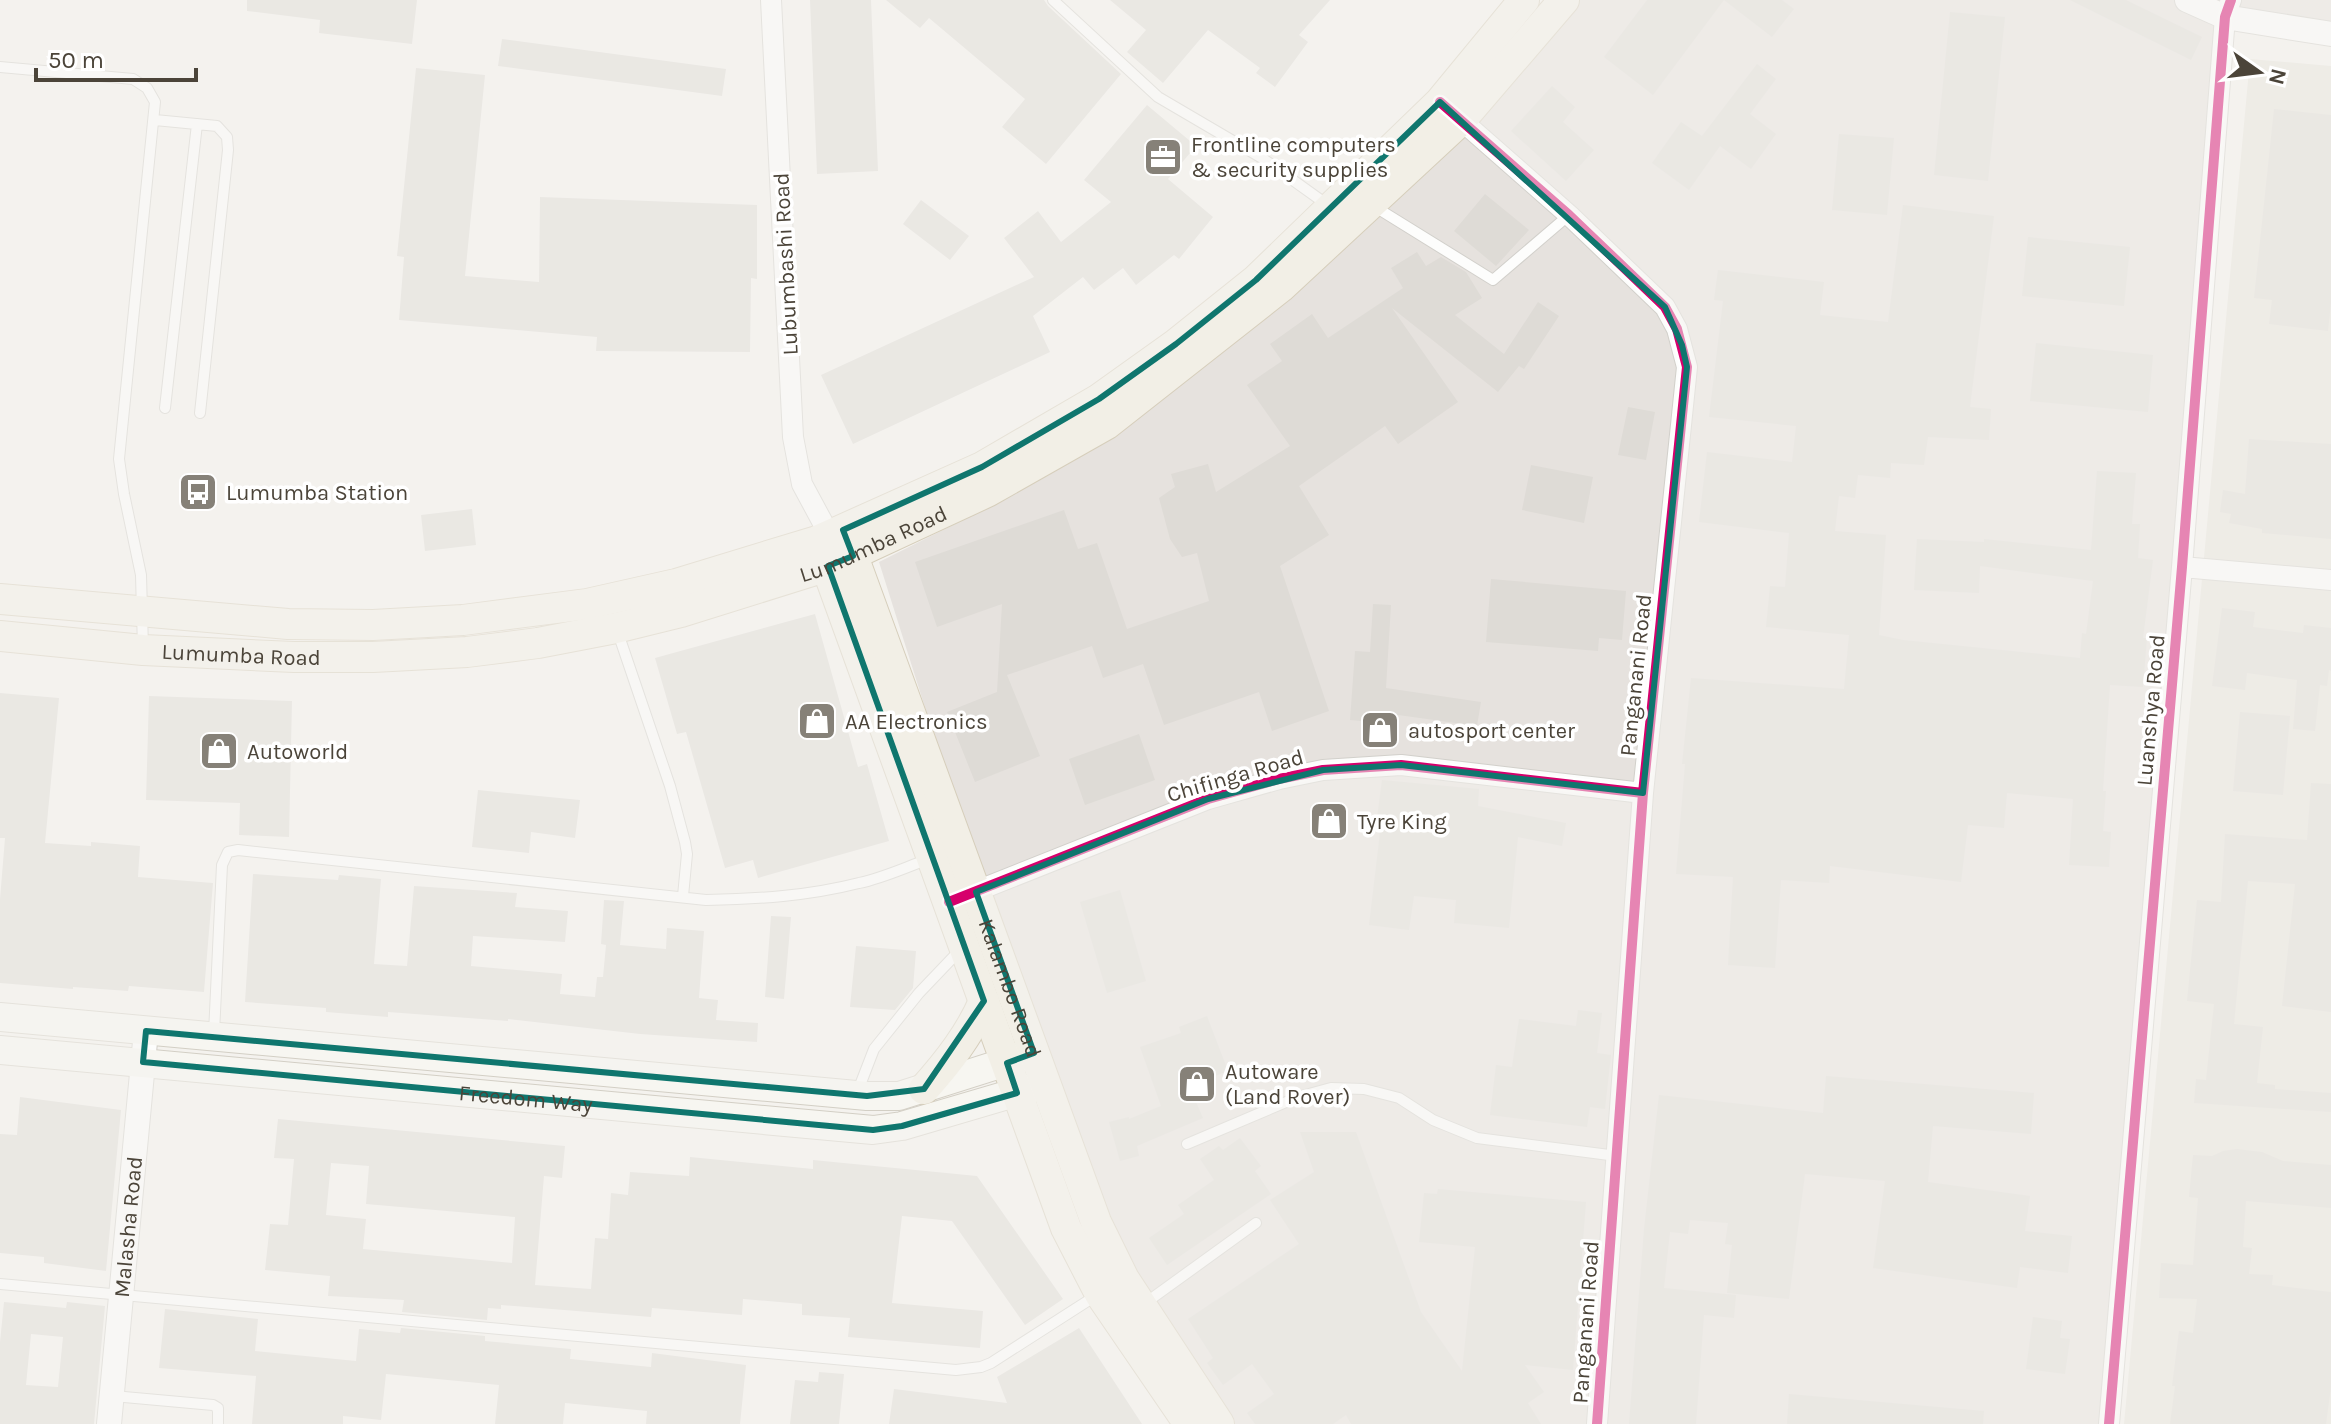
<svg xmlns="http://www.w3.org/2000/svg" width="2331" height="1424" viewBox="0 0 2331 1424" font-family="Karla,sans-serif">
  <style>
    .residential { fill: #e7e4dc }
    .industrial { fill: #e6e2de }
    .building { fill: #dedbd6; fill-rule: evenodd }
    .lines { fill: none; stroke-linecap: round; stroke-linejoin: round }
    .service-casing { stroke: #d2d0cb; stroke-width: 12 }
    .minor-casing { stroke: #d2d0cb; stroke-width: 22 }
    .tertiary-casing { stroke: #d2d0cb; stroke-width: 26 }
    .secondary-casing { stroke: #d3cfc5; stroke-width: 30 }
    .primary-casing { stroke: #d6cebb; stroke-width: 32 }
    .service { stroke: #fdfdfc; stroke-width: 10 }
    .minor { stroke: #fdfdfc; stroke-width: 20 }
    .tertiary { stroke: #fdfdfc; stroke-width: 24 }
    .secondary { stroke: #f7f6f1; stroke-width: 28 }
    .primary { stroke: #f2efe6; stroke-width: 30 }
    .cycleway-casing { stroke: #fff; stroke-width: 15 }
    .cycleway { stroke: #d6006c; stroke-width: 10 }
    .marked { fill: none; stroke: #0f766e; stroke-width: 6; stroke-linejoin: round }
    .labels { text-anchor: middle; stroke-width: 7; stroke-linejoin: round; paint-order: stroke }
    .poi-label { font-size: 22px; fill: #4b4439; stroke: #fff; text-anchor: start }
    .street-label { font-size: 22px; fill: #4b4439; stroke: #fff }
  </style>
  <rect width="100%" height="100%" fill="#f4f2ee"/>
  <path class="residential" d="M 2250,59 L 2331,66 L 2331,1424 L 2124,1424 Z"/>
  <path class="industrial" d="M 1560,0 L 2331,0 L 2331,30 L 2232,18 L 2110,1424 L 1200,1424 L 1110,1292 L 879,562 L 991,506 Z"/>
  <path class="building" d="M 247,0 L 417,0 L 412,44 L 319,33 L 320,20 L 247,11 Z
    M 810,0 L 871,0 L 878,171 L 817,174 Z
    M 886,0 L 1044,0 L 1048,6 L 1121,74 L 1046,164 L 1002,127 L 1025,99 L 929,18 L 920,28 Z
    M 1110,0 L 1330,0 L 1299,35 L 1308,42 L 1275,87 L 1256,73 L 1260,68 L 1208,30 L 1163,83 L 1127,52 L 1146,30 Z
    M 1647,0 L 1782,0 L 1794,9 L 1772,37 L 1724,0 L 1653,95 L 1604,57 Z
    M 2070,0 L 2126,0 L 2202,37 L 2191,60 Z
    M 1950,12 L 2005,17 L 1988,181 L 1934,175 Z
    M 502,39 L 726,69 L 722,96 L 498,66 Z
    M 1757,64 L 1776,79 L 1750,114 L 1776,134 L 1751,169 L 1720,146 L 1689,190 L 1652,163 L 1681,122 L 1702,136 Z
    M 416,68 L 485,75 L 465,276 L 539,282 L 540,197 L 757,205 L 757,279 L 751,278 L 750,352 L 596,351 L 597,337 L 399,320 L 404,257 L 397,256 Z
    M 1552,86 L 1575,107 L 1563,122 L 1594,150 L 1566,181 L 1511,131 Z
    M 1147,105 L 1196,146 L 1168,179 L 1213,217 L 1179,259 L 1174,255 L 1136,285 L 1123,268 L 1094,290 L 1083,277 L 1033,316 L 1050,352 L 853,444 L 821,375 L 1034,277 L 1004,238 L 1038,211 L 1061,242 L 1111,202 L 1084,180 Z
    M 2274,109 L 2331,115 L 2331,303 L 2328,331 L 2269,324 L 2272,300 L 2254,298 Z
    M 1839,134 L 1894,138 L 1887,215 L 1832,210 Z
    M 1485,194 L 1529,230 L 1496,266 L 1454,231 Z
    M 921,200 L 969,236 L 950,260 L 903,224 Z
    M 1903,205 L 1994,216 L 1970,407 L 1991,409 L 1989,440 L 1928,437 L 1924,465 L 1891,463 L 1890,478 L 1858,475 L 1855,498 L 1839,496 L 1835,531 L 1886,535 L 1879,635 L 1903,640 L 2080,658 L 2082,633 L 2086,634 L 2093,581 L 1980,566 L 1979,593 L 1914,590 L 1917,539 L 1984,542 L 1984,539 L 2091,550 L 2097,471 L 2136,473 L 2132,524 L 2140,524 L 2138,558 L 2153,560 L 2143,638 L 2147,638 L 2143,687 L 2110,685 L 2103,791 L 2106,791 L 2103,831 L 2111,832 L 2109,867 L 2069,865 L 2073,799 L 2007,793 L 2004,828 L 1968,825 L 1961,882 L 1830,866 L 1829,883 L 1781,880 L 1775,968 L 1728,965 L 1733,877 L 1676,874 L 1685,764 L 1682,764 L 1691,678 L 1844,689 L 1849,635 L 1766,627 L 1770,586 L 1785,587 L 1789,533 L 1699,522 L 1707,452 L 1792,462 L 1796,426 L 1709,417 L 1723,301 L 1714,300 L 1718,270 L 1824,282 L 1820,315 L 1888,322 Z
    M 2028,237 L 2130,247 L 2124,306 L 2022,296 Z
    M 1417,252 L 1426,266 L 1441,257 L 1466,272 L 1482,298 L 1455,315 L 1504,354 L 1538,302 L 1559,316 L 1524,369 L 1519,366 L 1498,392 L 1392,308 L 1458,402 L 1398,444 L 1385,426 L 1299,486 L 1329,535 L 1280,566 L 1329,711 L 1272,731 L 1259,692 L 1164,725 L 1143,664 L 1103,678 L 1092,646 L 1007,675 L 1040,756 L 975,782 L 947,712 L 997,692 L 1002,604 L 937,627 L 915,562 L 1064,510 L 1078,549 L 1097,543 L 1127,629 L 1209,601 L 1197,553 L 1182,557 L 1170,539 L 1159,498 L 1175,487 L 1171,474 L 1208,464 L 1216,492 L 1290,446 L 1247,385 L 1282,361 L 1270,344 L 1312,314 L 1328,338 L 1403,288 L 1391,268 Z
    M 2036,343 L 2153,355 L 2148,412 L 2030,401 Z
    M 1628,407 L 1655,412 L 1646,460 L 1618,455 Z
    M 2249,439 L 2331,444 L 2331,539 L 2262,533 L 2262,529 L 2229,523 L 2231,514 L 2220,512 L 2223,490 L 2245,494 Z
    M 1531,465 L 1593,477 L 1584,523 L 1522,510 Z
    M 472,509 L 476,545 L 425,551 L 421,515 Z
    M 1491,579 L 1626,591 L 1622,640 L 1599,638 L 1598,651 L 1486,642 Z
    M 1373,604 L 1391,605 L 1386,688 L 1481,702 L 1477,726 L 1384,713 L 1383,723 L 1350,720 L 1355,651 L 1370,652 Z
    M 2222,608 L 2255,612 L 2253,627 L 2303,633 L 2304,625 L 2331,628 L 2331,671 L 2329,670 L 2327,686 L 2320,685 L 2315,731 L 2293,729 L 2297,680 L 2247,673 L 2245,690 L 2212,686 Z
    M 815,614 L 858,767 L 867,764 L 889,841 L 758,878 L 753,860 L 725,868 L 686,732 L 677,734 L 655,658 Z
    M 0,693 L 59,698 L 45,843 L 91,846 L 91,842 L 140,846 L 138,877 L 213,883 L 204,992 L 129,986 L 128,991 L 73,987 L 73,989 L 0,983 L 0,899 L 5,838 L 0,838 Z
    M 149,696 L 292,701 L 289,837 L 239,835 L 240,803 L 146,800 Z
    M 2240,712 L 2290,716 L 2283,795 L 2233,791 Z
    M 1139,734 L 1155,780 L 1085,805 L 1069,759 Z
    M 1382,780 L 1479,789 L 1478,806 L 1566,823 L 1562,846 L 1518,837 L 1509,928 L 1454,923 L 1456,900 L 1414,896 L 1409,930 L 1369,925 L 1379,841 L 1381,818 L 1377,818 Z
    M 2311,783 L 2331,784 L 2331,1012 L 2282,1006 L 2295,884 L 2248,881 L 2234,1024 L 2263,1027 L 2257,1083 L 2275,1085 L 2275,1089 L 2331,1093 L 2331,1112 L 2194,1103 L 2196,1079 L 2206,1080 L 2214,1004 L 2187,1001 L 2197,900 L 2221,902 L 2225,834 L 2307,840 Z
    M 478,790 L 580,800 L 575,838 L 531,832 L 529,853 L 472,847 Z
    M 253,874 L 338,880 L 339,875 L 381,879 L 374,964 L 407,966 L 414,886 L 517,893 L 515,907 L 568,911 L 565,942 L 473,936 L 471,966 L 562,974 L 560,994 L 595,997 L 597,977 L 603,977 L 606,945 L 601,944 L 604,900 L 624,901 L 620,945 L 666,949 L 667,928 L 704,931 L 699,998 L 718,1000 L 716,1020 L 758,1023 L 757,1042 L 640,1034 L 508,1019 L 508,1021 L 388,1012 L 388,1017 L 326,1012 L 326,1008 L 245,1002 Z
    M 1120,890 L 1146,981 L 1107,993 L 1080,902 Z
    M 771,916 L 791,917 L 784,999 L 765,997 Z
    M 856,946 L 916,951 L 913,988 L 895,1010 L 850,1007 Z
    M 1578,1010 L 1602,1013 L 1597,1053 L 1611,1055 L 1605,1109 L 1590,1107 L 1587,1127 L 1490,1115 L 1496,1065 L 1512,1067 L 1519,1019 L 1576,1026 Z
    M 1207,1016 L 1228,1071 L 1189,1086 L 1203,1118 L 1137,1146 L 1139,1156 L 1120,1161 L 1109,1122 L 1129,1117 L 1129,1119 L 1161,1106 L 1140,1047 L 1181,1033 L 1179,1027 Z
    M 1826,1076 L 2034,1093 L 2031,1134 L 1933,1126 L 1928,1182 L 2030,1196 L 2025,1231 L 2072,1236 L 2068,1273 L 2020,1267 L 2017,1288 L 1873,1268 L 1885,1181 L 1805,1174 L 1789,1299 L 1727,1293 L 1732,1245 L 1725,1244 L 1728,1223 L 1690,1220 L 1688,1234 L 1670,1232 L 1664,1288 L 1736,1295 L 1734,1318 L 1704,1315 L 1696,1424 L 1629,1424 L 1644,1229 L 1659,1095 L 1823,1113 Z
    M 20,1097 L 121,1110 L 106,1271 L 44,1263 L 44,1257 L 0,1253 L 0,1134 L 17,1135 Z
    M 278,1119 L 565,1146 L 562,1178 L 544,1176 L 535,1285 L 591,1289 L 595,1238 L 608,1239 L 611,1193 L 628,1195 L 630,1172 L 689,1176 L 690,1157 L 813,1169 L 813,1160 L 977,1176 L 1063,1299 L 1025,1325 L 952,1221 L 902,1216 L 892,1303 L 983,1311 L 980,1348 L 848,1337 L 850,1318 L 802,1315 L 802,1304 L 743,1299 L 742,1315 L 652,1308 L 651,1317 L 501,1305 L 501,1309 L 488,1308 L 487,1320 L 402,1312 L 404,1300 L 328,1296 L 330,1276 L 265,1270 L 270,1224 L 288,1225 L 294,1159 L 274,1158 ZM 331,1163 L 369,1166 L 366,1204 L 515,1217 L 512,1263 L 363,1249 L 366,1219 L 326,1215 Z
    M 1300,1132 L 1356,1132 L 1421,1312 L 1462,1371 L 1475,1247 L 1419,1242 L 1424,1193 L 1437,1194 L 1438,1189 L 1586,1202 L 1573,1370 L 1525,1365 L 1544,1392 L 1528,1403 L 1541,1424 L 1351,1424 L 1346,1415 L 1333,1424 L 1255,1424 L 1247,1413 L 1274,1394 L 1252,1364 L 1223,1385 L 1207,1363 L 1213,1358 L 1188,1319 L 1299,1244 L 1270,1200 L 1314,1172 Z
    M 1240,1138 L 1261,1166 L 1255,1171 L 1271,1194 L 1167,1265 L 1149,1238 L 1184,1214 L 1178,1205 L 1214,1180 L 1200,1159 L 1219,1146 L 1223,1150 Z
    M 2237,1149 L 2262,1152 L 2283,1161 L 2331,1165 L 2331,1208 L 2246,1201 L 2243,1247 L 2252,1248 L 2249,1274 L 2273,1275 L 2272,1285 L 2331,1292 L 2331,1387 L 2326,1424 L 2170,1424 L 2175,1386 L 2172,1386 L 2179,1331 L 2193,1333 L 2197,1299 L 2159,1298 L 2161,1263 L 2193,1265 L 2198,1198 L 2189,1197 L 2193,1155 L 2212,1156 L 2223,1151 Z
    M 4,1302 L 66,1308 L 67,1302 L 105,1306 L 94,1424 L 0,1424 L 0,1342 ZM 31,1334 L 63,1337 L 58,1387 L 26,1385 Z
    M 165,1309 L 258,1319 L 255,1351 L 356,1361 L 359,1329 L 400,1333 L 401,1328 L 485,1336 L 485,1341 L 571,1349 L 570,1359 L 651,1367 L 652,1353 L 746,1365 L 740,1424 L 646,1424 L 647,1411 L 565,1403 L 563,1424 L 495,1424 L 499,1385 L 386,1374 L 381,1420 L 343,1416 L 343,1424 L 252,1424 L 256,1376 L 159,1368 Z
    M 2033,1317 L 2062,1321 L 2060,1338 L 2070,1339 L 2065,1374 L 2026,1369 Z
    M 1079,1328 L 1142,1424 L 889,1424 L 894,1389 L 1007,1403 L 997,1377 Z
    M 819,1372 L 844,1374 L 839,1424 L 790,1424 L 795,1380 L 818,1382 Z
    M 1789,1394 L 1984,1411 L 1983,1424 L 1787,1424 Z"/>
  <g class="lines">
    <defs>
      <path id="service" d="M 1053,0 L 1158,97 L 1262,158 L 1329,206
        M 0,67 L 133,79 L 147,88 L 155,102 L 119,459 L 124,494 L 141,575 L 143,648
        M 155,120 L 217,126 L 227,137 L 228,150 L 200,413
        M 1372,205 L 1493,280 L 1569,215
        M 165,408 L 197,124
        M 617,630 L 670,786 L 685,842 L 687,854 L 683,896
        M 214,1033 L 222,865 L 228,852 L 238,850 L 706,900 C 758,899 808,896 859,883 C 883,878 906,867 929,859
        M 857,1093 L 874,1049 L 919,993 L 961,949
        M 1187,1144 L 1298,1097 L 1331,1088 L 1364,1089 L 1399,1098 L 1433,1120 L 1477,1138 L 1617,1156
        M 0,1284 L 956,1370 L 981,1367 L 991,1363 L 1097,1295
        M 1144,1304 L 1256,1223
        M 113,1396 L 213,1405 L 218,1408 L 218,1424"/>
      <path id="minor" d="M 771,0 L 793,437 L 802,484 L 823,523
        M 1453,113 L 1569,215 L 1665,307 L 1677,329 L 1687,367 L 1643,793 L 1597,1424
        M 2182,567 L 2331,580
        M 964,896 L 1208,799 L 1279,779 L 1323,770 L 1401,765 L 1643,793
        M 2109,1424 L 2182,567 L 2225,17 L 2231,0"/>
      <g id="tertiary">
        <path d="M 2187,0 L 2225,17 L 2331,34"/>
        <path id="s1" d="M 109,1424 L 146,1031"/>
      </g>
      <g id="secondary">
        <path d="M 0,1017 L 867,1096 L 899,1096 L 1025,1056"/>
        <path id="s2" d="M 0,1050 L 873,1130 L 902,1126 L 1038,1086"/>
      </g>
      <g id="primary">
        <path id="s3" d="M 846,537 L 1096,1222 L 1124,1279 L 1219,1424"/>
        <path d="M 820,549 L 1066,1228 L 1100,1294 L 1189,1424"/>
        <path d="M 0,599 L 288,624 L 373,625 L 463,620 L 587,604 L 676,584 L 817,541 L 982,467 L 1099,399 L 1176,344 L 1256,280 L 1440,102 L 1524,0"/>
        <path id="s4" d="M 0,636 L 143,650 L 294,657 L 373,657 L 467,652 L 538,643 L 616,628 L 681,612 L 828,566 L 987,492 L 1107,424 L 1281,287 L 1461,120 L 1564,0"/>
        <path d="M 924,1089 C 948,1062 970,1034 984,1001"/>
      </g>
    </defs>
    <use href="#service" class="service-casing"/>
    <use href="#minor" class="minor-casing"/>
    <use href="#tertiary" class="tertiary-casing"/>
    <use href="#secondary" class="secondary-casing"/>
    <use href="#primary" class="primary-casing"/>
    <use href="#service" class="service"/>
    <use href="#minor" class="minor"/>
    <use href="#tertiary" class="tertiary"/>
    <use href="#secondary" class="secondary"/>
    <use href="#primary" class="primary"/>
    <defs>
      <path id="cycleway" d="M 1440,102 L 1569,215 L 1665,307 L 1677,329 L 1687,367 L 1643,793 L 1597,1424
        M 949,902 L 1208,799 L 1279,779 L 1323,770 L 1401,765 L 1643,793
        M 2109,1424 L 2182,567 L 2225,17 L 2231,0"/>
    </defs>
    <use href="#cycleway" class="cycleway-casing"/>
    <use href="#cycleway" class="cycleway"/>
  </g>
  <path d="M0 0H2331V1424H0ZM 1440,102 L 1665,307 L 1682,345 L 1687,367 L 1643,793 L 1401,765 L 1323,770 L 1208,799 L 976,892 L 1034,1053 L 1007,1063 L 1017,1093 L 902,1126 L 873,1130 L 143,1062 L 146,1031 L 867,1096 L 924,1089 L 984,1001 L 828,566 L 853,556 L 843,530 L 982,467 L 1099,399 L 1176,344 L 1256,280 Z" fill="#f4f2ee" fill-opacity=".55" fill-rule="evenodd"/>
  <path class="marked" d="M 1440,102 L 1665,307 L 1682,345 L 1687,367 L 1643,793 L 1401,765 L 1323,770 L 1208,799 L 976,892 L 1034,1053 L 1007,1063 L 1017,1093 L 902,1126 L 873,1130 L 143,1062 L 146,1031 L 867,1096 L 924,1089 L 984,1001 L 828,566 L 853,556 L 843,530 L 982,467 L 1099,399 L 1176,344 L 1256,280 Z"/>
  <defs>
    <symbol id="office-square" viewBox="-11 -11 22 22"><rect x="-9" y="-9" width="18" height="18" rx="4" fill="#868178" stroke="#fff"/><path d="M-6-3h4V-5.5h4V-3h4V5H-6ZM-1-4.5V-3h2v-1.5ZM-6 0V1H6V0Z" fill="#fff"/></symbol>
    <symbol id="bus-square" viewBox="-11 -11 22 22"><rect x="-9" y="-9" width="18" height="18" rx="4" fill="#868178" stroke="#fff"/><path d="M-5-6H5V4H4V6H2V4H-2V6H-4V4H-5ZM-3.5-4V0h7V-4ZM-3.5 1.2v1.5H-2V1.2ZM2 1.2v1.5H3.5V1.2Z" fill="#fff"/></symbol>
    <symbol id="shop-square" viewBox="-11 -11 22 22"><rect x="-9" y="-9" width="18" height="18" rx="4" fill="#868178" stroke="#fff"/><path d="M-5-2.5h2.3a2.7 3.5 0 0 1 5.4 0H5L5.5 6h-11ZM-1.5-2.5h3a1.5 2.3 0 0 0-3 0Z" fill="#fff"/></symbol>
  </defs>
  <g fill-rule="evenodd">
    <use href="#office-square" x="1141" y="135" width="44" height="44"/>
    <use href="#bus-square" x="176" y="470" width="44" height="44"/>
    <use href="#shop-square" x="795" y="699" width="44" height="44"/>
    <use href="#shop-square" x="1358" y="708" width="44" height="44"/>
    <use href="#shop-square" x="197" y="729" width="44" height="44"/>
    <use href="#shop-square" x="1307" y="799" width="44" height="44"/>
    <use href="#shop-square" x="1175" y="1062" width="44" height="44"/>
  </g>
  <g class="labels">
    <g class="poi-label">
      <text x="1191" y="152">Frontline computers<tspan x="1191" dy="25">&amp; security supplies</tspan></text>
      <text x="226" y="500">Lumumba Station</text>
      <text x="845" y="729">AA Electronics</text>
      <text x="1408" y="738">autosport center</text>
      <text x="247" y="759">Autoworld</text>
      <text x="1357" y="829">Tyre King</text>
      <text x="1225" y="1079">Autoware<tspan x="1225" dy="25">(Land Rover)</tspan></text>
    </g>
    <g class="street-label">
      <text transform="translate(785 264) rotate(-93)" y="8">Lubumbashi Road</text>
      <text dy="8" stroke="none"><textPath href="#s4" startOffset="890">Lumumba Road</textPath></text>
      <text dy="8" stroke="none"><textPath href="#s4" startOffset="242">Lumumba Road</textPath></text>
      <text transform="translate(1635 675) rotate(-84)" y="8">Panganani Road</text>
      <text transform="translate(2150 710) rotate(-85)" y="8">Luanshya Road</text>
      <text transform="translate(1235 775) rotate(-16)" y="8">Chifinga Road</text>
      <text dy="8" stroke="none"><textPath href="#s3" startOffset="480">Kalambo Road</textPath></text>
      <text dy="8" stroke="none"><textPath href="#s2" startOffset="528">Freedom Way</textPath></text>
      <text dy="8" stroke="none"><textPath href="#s1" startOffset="198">Malasha Road</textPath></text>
      <text transform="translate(1585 1322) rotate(-86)" y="8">Panganani Road</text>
    </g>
  </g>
  <g transform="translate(2259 72) rotate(104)" stroke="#ffffff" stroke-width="6" paint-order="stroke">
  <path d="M0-6L14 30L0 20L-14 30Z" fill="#4b4439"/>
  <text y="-12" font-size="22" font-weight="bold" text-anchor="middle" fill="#4b4439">N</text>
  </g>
  <path d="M36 68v12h160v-12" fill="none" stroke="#4b4439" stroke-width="4"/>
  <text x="48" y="68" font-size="24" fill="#4b4439" stroke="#ffffff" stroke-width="6" paint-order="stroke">50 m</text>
</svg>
